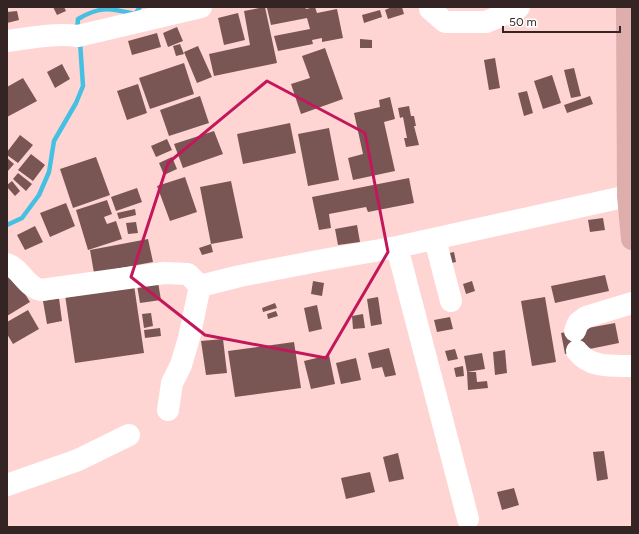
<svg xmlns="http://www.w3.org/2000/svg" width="639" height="534" viewBox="0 0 639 534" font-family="Figtree,sans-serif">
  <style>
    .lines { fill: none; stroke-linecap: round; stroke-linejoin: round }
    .stream { stroke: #45c0e3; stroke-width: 4.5 }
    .building { fill: #795654 }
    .minor { stroke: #fff; stroke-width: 22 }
    .major { stroke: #ddaeac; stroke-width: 22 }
    .marked { fill: none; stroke: #c2185b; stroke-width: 3; stroke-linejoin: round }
  </style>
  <rect width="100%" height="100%" fill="#fed5d2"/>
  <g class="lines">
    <path class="stream" d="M 77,31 L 78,19 C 100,6 110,8 135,14 L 140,7
      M 7,225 L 22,218 L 39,195 L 49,172 L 54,141 L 76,103 L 83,86 L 80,42"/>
  </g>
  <path class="building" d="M 53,7 L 64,7 L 66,11 L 57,15 Z
    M 265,7 L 277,63 L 214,76 L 209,54 L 250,45 L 244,11 Z
    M 271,7 L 305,7 L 306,9 L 315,7 L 317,13 L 337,9 L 343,38 L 322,42 L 322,38 L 312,40 L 313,44 L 278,51 L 274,36 L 310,29 L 307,18 L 271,25 L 267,8 Z
    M 392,7 L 402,7 L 404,14 L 388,19 L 385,10 Z
    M 380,10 L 382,17 L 364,23 L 362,15 Z
    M 17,11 L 19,20 L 7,23 L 7,12 Z
    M 238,13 L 245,40 L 224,45 L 218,18 Z
    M 177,27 L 183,41 L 168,47 L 163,33 Z
    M 157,33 L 161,47 L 132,55 L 128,41 Z
    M 360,39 L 372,40 L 372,48 L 360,48 Z
    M 180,44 L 184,54 L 176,56 L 173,46 Z
    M 198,46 L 212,77 L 197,83 L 184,52 Z
    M 325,48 L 343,99 L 301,114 L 291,84 L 310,78 L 302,56 Z
    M 495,58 L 500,88 L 489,90 L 484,60 Z
    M 184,63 L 194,94 L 150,109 L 139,78 Z
    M 62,64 L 70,79 L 55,88 L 47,72 Z
    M 574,68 L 581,96 L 571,98 L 564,70 Z
    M 552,75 L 561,103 L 543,109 L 534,81 Z
    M 23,78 L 37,101 L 7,117 L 7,87 Z
    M 138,84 L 147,113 L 127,120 L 117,91 Z
    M 527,91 L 533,113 L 524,116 L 518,93 Z
    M 200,96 L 209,123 L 169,136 L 160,110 Z
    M 590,96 L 593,104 L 567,113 L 564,105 Z
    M 390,97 L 395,119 L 384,122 L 395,171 L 353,180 L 348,158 L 363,154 L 354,113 L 380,107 L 379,100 Z
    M 409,106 L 411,116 L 414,116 L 416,126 L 414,126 L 419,145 L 406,147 L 404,138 L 407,138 L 403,117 L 400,118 L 398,108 Z
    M 290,123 L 296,153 L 243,164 L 237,134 Z
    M 329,128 L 339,180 L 308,186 L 298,134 Z
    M 214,131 L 223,154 L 183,168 L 174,144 Z
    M 20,135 L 33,145 L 18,163 L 7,155 L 7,152 Z
    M 167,139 L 172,150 L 156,157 L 151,146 Z
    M 31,154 L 45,165 L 33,181 L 18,170 Z
    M 96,157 L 110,195 L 73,208 L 60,169 Z
    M 172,157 L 177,169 L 164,175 L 159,163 Z
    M 7,158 L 14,164 L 7,172 Z
    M 18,173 L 32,184 L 26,191 L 13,179 Z
    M 185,177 L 197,212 L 170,221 L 157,186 Z
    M 409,178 L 414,203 L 368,212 L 366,207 L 329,214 L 331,228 L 319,230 L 312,197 Z
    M 12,181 L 20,191 L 15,196 L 7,187 L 7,185 Z
    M 231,181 L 243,238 L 211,244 L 200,187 Z
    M 137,188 L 142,202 L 116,211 L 111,197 Z
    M 107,200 L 112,214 L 104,217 L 107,224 L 116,221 L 122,239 L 88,250 L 76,210 Z
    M 66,203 L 75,226 L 50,237 L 40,213 Z
    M 135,209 L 136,215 L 119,219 L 117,213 Z
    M 603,218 L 605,230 L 590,232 L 588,220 Z
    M 136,222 L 138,233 L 128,234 L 126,223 Z
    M 357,225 L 360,242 L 338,245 L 335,229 Z
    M 35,226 L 43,242 L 25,250 L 17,235 Z
    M 148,239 L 153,262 L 94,273 L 90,250 Z
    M 211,244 L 213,252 L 202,255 L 199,248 Z
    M 454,252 L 456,262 L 447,264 L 445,254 Z
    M 12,273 L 30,302 L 7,316 L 7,277 Z
    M 605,275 L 609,291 L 555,303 L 551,286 Z
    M 313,281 L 324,283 L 322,296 L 311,294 Z
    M 472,281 L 475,291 L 466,294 L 463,284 Z
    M 158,282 L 161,300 L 140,303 L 137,285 Z
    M 134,285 L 144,353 L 75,363 L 65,295 Z
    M 378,297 L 382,324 L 371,326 L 367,299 Z
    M 545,297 L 556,362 L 532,366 L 521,301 Z
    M 59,298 L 62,321 L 47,324 L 43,301 Z
    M 275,303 L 277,308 L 263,312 L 262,308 Z
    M 317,305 L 322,329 L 309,332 L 304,308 Z
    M 28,310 L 39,329 L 13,344 L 7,334 L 7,322 Z
    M 276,311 L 278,316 L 268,319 L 267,314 Z
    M 151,313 L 153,326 L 144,328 L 142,314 Z
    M 363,314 L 365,328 L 353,329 L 352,316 Z
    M 450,317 L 453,329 L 437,332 L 434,320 Z
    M 615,323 L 619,343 L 565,354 L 561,333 Z
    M 160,328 L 161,336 L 145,338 L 144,330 Z
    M 223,339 L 227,373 L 206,375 L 201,341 Z
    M 294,342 L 301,388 L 235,397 L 228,351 Z
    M 389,348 L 396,375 L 385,377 L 382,367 L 372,369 L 368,353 Z
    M 455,349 L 458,359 L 448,361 L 445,351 Z
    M 505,350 L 507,373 L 495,375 L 493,352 Z
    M 482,353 L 485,369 L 467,372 L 464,356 Z
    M 329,355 L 335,384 L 311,389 L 304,361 Z
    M 356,358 L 361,380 L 341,384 L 336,363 Z
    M 463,366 L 464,376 L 456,377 L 454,368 Z
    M 467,372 L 476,372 L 477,382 L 487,381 L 488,388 L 468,390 Z
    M 604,451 L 608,479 L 597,481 L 593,452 Z
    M 398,453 L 404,479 L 389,482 L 383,457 Z
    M 370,472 L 375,492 L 346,499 L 341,478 Z
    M 514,488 L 519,505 L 502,510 L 497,492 Z"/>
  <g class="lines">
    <path class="minor" d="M 430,7 L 430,9 L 445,22 L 486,22 L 517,9 L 519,7
      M 7,41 C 32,38 52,33 78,36 L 201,7
      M 435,239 L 451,301
      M 397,247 L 468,519
      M 7,264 C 21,269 26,287 41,290 L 164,273 L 188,274 L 200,286 L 240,276 L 323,260 L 397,247 L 628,196
      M 575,331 L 578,323 L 586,317 L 632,303
      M 577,351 C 590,368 612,366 632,366
      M 168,410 L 172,383 L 181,365 L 189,338 L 200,286
      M 7,485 L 78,460 L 129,435"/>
    <path class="major" d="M 627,7 L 628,196 L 632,239"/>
  </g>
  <path class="marked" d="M 267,81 L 365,133 L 388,252 L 326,358 L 205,335 L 131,277 L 168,163 Z"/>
  <rect width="639" height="534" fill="none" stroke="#342524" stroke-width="16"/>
  <path d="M503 26v6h117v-6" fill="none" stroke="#342524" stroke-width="2"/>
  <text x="509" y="26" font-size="12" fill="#342524" stroke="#ffffff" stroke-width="3" paint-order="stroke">50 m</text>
</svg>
